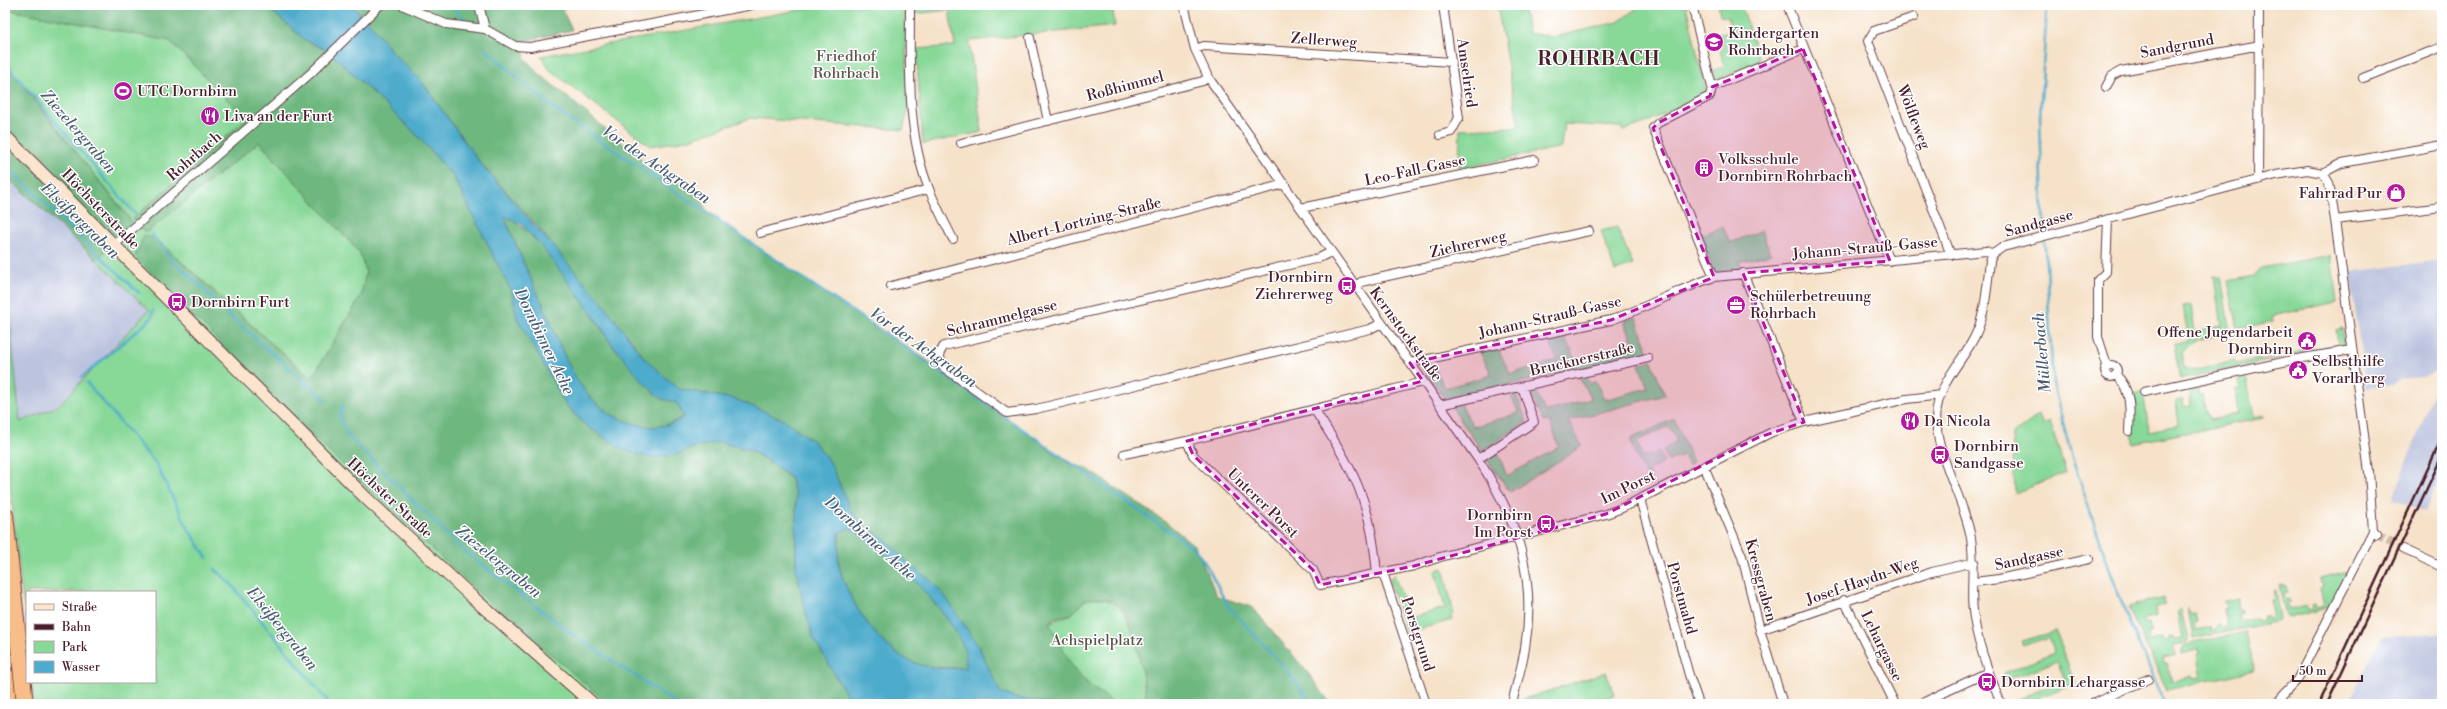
<svg xmlns="http://www.w3.org/2000/svg" width="2447" height="709" viewBox="0 0 2447 709" font-family="'Libre Bodoni',serif">
  <style>
    .industrial { fill: #bbc3de }
    .green { fill: #88d898; stroke: #697c62 }
    .forest { fill: #6eb880; stroke: #5c6c56 }
    .water { fill: #4dabcc; stroke: #4c657c; fill-rule: evenodd }
    .lines { fill: none; stroke-linecap: round; stroke-linejoin: round }
    .stream { stroke: #4dabcc; stroke-width: 2.5 }
    .minor-tunnel { stroke: #d4bba9; stroke-width: 8; stroke-dasharray: 8 4; stroke-linecap: butt }
    .minor-casing { stroke: #643c43; stroke-width: 10 }
    .secondary-casing { stroke: #643c43; stroke-width: 14 }
    .motorway-casing { stroke: #643c43; stroke-width: 18 }
    .minor { stroke: #fff; stroke-width: 8 }
    .secondary { stroke: #fce5cf; stroke-width: 12 }
    .motorway { stroke: #f8bd88; stroke-width: 16 }
    .rail { stroke: #4a1f2b; stroke-width: 2.5 }
    .marked { fill: #b5179e; fill-opacity: 0.2; stroke: #b5179e; stroke-width: 3; stroke-dasharray: 8 5; stroke-linejoin: round }
    .labels { text-anchor: middle; stroke-width: 3; stroke-linejoin: round; paint-order: stroke }
    .poi-label { font-size: 15px; fill: #4a1f2b; stroke: #fff; text-anchor: start }
    .street-label { font-size: 15px; fill: #4a1f2b; stroke: #fff }
    .park-label { font-size: 15px; fill: #5d564c; stroke: #fff }
    .water-label { font-size: 16px; font-style: italic; fill: #4b5e73; stroke: #fff }
    .district-label { font-size: 19px; font-weight: bold; letter-spacing: 1px; fill: #4a1f2b; stroke: #fff }
  </style>
  <rect width="100%" height="100%" fill="#fff"/>
  <filter id="ink" filterUnits="userSpaceOnUse"><feTurbulence type="fractalNoise" baseFrequency=".025" numOctaves="2"/><feDisplacementMap in="SourceGraphic" scale="8" xChannelSelector="R" yChannelSelector="G"/><feConvolveMatrix kernelMatrix="1 2 1 2 8 2 1 2 1" color-interpolation-filters="sRGB"/></filter>
  <filter id="wash" filterUnits="userSpaceOnUse"><feTurbulence type="fractalNoise" baseFrequency=".012" numOctaves="4" result="noise"/><feDisplacementMap in="SourceGraphic" scale="16" xChannelSelector="R" yChannelSelector="G"/><feGaussianBlur stdDeviation="0.9" result="paint"/><feColorMatrix in="noise" values="0 0 0 0 0 0 0 0 0 0 0 0 0 0 0 0 0 1.4 0 .05"/><feComposite in="paint" operator="in"/></filter>
  <g filter="url(#wash)">
    <rect width="100%" height="100%" fill="#f6e2c9"/>
    <path class="industrial" d="M 5,173 L 149,310 L 57,406 L 19,422 L 5,273 Z
      M 2442,260 L 2442,357 L 2435,371 L 2428,375 L 2400,379 L 2393,385 L 2366,388 L 2350,272 Z
      M 2442,371 L 2442,475 L 2425,511 L 2393,499 Z
      M 2442,633 L 2442,704 L 2348,704 L 2382,636 Z"/>
    <path class="green" d="M 827,5 L 905,5 L 908,110 L 903,130 L 751,118 L 687,140 L 650,146 L 550,70 L 541,56 Z
      M 914,5 L 1112,5 L 1115,26 L 969,41 L 982,132 L 923,144 L 916,49 L 955,46 L 949,10 L 914,14 Z
      M 1497,5 L 1523,5 L 1528,33 L 1554,37 L 1618,22 L 1641,5 L 1686,5 L 1706,92 L 1650,121 L 1623,131 L 1621,127 L 1564,124 L 1561,147 L 1459,169 L 1460,129 L 1519,127 Z
      M 1718,5 L 1741,5 L 1760,61 L 1716,80 L 1713,70 L 1724,67 L 1720,50 L 1724,49 L 1720,34 L 1732,30 L 1728,17 L 1720,16 Z
      M 5,9 L 170,41 L 247,119 L 134,219 L 146,232 L 259,142 L 360,253 L 366,272 L 361,296 L 311,379 L 155,238 L 611,704 L 34,704 L 32,682 L 155,682 L 155,592 L 27,592 L 27,638 L 5,440 L 5,273 L 20,422 L 58,406 L 149,310 L 97,260 L 131,220 L 5,63 Z
      M 1617,227 L 1633,265 L 1615,271 L 1601,231 Z
      M 1723,227 L 1730,243 L 1761,231 L 1771,254 L 1739,262 L 1741,269 L 1714,272 L 1700,235 Z
      M 2331,255 L 2337,302 L 2272,316 L 2273,321 L 2238,329 L 2228,281 L 2255,276 L 2262,268 Z
      M 2214,276 L 2221,277 L 2229,327 L 2225,334 L 2196,340 L 2182,352 L 2182,366 C 2193,375 2220,364 2234,361 L 2235,364 L 2260,359 L 2261,361 L 2278,358 L 2278,355 L 2338,345 L 2336,330 L 2342,328 L 2345,345 L 2180,379 L 2174,345 L 2189,341 L 2183,306 L 2191,305 L 2195,331 L 2221,326 Z
      M 1636,317 L 1649,354 L 1445,399 L 1421,366 L 1433,364 L 1445,388 L 1492,375 L 1480,352 L 1498,349 L 1510,374 L 1557,360 L 1548,338 L 1563,334 L 1576,360 L 1634,344 L 1624,321 Z
      M 1651,360 L 1665,395 L 1568,421 L 1582,446 L 1510,492 L 1486,458 L 1497,451 L 1507,476 L 1559,447 L 1550,422 L 1544,421 L 1528,388 L 1534,387 L 1545,412 L 1591,399 L 1579,377 L 1586,375 L 1590,384 L 1596,381 L 1604,400 L 1648,388 L 1639,364 Z
      M 2246,376 L 2254,417 L 2263,415 L 2263,418 L 2133,443 L 2133,394 L 2143,391 L 2149,431 L 2179,425 L 2176,400 L 2183,399 L 2184,407 L 2191,406 L 2190,395 L 2197,389 L 2199,396 L 2202,395 L 2209,419 L 2238,414 L 2235,389 L 2240,388 L 2239,379 Z
      M 1510,393 L 1516,394 L 1527,422 L 1482,451 L 1451,406 L 1461,404 L 1473,427 L 1519,413 Z
      M 2039,415 L 2043,425 L 2050,422 L 2066,472 L 2015,493 L 2012,435 Z
      M 1674,419 L 1693,462 L 1689,465 L 1684,455 L 1668,461 L 1663,450 L 1677,441 L 1669,426 L 1637,441 L 1642,457 L 1659,452 L 1664,462 L 1648,471 L 1653,484 L 1650,485 L 1632,446 L 1631,439 Z
      M 1443,568 L 1454,614 L 1451,615 L 1452,620 L 1406,633 L 1389,580 L 1394,574 L 1409,618 L 1445,608 L 1435,571 Z
      M 2347,572 L 2331,607 L 2288,618 L 2286,616 L 2279,586 L 2287,587 L 2288,592 L 2284,593 L 2286,599 L 2290,598 L 2291,602 L 2287,603 L 2289,610 L 2306,606 L 2307,610 L 2312,609 L 2312,605 L 2315,604 L 2316,608 L 2324,606 L 2320,589 L 2323,587 L 2321,579 Z
      M 2275,590 L 2280,619 L 2279,621 L 2193,639 L 2188,607 L 2191,614 L 2195,613 L 2197,622 L 2194,623 L 2195,630 L 2211,627 L 2212,631 L 2217,630 L 2217,626 L 2220,625 L 2221,628 L 2227,627 L 2223,609 L 2226,608 L 2224,601 L 2238,598 L 2237,610 L 2241,610 L 2241,613 L 2238,613 L 2239,621 L 2257,617 L 2258,620 L 2264,619 L 2263,616 L 2268,615 L 2269,618 L 2274,617 L 2270,599 L 2274,598 L 2272,591 Z
      M 2164,597 L 2165,605 L 2156,607 L 2157,616 L 2145,619 L 2146,624 L 2149,623 L 2151,633 L 2147,634 L 2149,641 L 2162,638 L 2163,642 L 2169,640 L 2169,637 L 2173,636 L 2173,639 L 2182,638 L 2177,611 L 2180,609 L 2181,610 L 2188,640 L 2187,642 L 2173,645 L 2176,655 L 2163,658 L 2164,663 L 2167,663 L 2172,682 L 2192,675 L 2193,678 L 2201,677 L 2197,656 L 2200,655 L 2199,650 L 2182,654 L 2182,648 L 2185,645 L 2246,632 L 2254,670 L 2167,690 L 2128,607 Z
      M 1098,598 C 1141,602 1138,673 1149,704 C 1139,704 1127,706 1117,704 C 1102,701 1071,667 1064,653 C 1059,642 1056,633 1049,623 L 1072,614 L 1085,600 Z
      M 2056,631 L 2075,684 L 2025,704 L 2016,704 L 2015,700 L 2065,680 L 2057,661 L 2007,680 L 2004,673 L 2054,653 L 2048,637 L 2024,646 L 2022,641 Z
      M 1606,672 L 1615,695 L 1586,704 L 1520,704 L 1521,700 Z"/>
    <path class="forest" d="M 5,5 L 265,5 L 305,40 L 324,49 L 337,59 L 414,132 L 454,177 L 512,293 L 517,318 L 567,405 L 584,424 L 675,455 L 695,447 L 719,442 L 753,451 L 790,478 L 796,496 L 796,568 L 805,610 L 814,639 L 852,704 L 609,704 L 479,593 L 305,429 L 135,256 L 144,236 L 155,238 L 311,379 L 361,296 L 366,272 L 360,253 L 259,142 L 146,233 L 133,218 L 246,119 L 170,41 L 5,9 Z
      M 352,5 L 560,5 L 572,30 L 524,41 L 524,57 L 536,71 L 668,181 L 683,184 L 700,196 L 706,210 L 774,259 L 921,356 L 1070,464 L 1086,468 L 1167,523 L 1195,546 L 1217,596 L 1252,607 L 1308,673 L 1331,704 L 1149,704 C 1140,679 1139,607 1107,599 C 1100,597 1092,599 1085,600 L 1072,614 L 1058,617 L 1049,623 C 1060,638 1064,655 1075,670 C 1084,684 1103,694 1116,704 L 1048,704 L 1014,698 L 1000,692 L 980,649 L 930,580 L 911,566 L 888,542 L 863,524 L 851,511 L 830,462 L 813,441 L 782,419 L 735,399 L 679,389 L 662,375 L 646,360 L 601,301 L 575,273 L 537,226 L 480,163 L 422,82 L 392,52 L 373,27 Z
      M 5,63 L 131,221 L 97,260 L 5,175 Z
      M 504,215 C 548,239 580,297 607,338 C 614,349 626,360 635,370 C 650,386 655,397 677,403 L 684,416 C 666,428 652,429 632,423 C 577,408 564,351 543,305 C 529,275 516,246 504,215 Z
      M 849,528 C 885,548 948,609 964,646 C 966,653 966,661 966,668 C 947,668 930,669 912,662 C 881,650 850,603 841,573 C 837,561 839,545 839,533 Z"/>
    <path class="water" d="M 265,5 L 352,5 L 373,27 L 392,52 L 422,82 L 480,163 L 601,301 L 646,360 L 679,389 L 735,399 L 782,419 L 813,441 L 830,462 L 851,511 L 863,524 L 888,542 L 911,566 L 930,580 L 945,596 L 980,649 L 1000,692 L 1014,698 L 1048,704 L 852,704 L 814,639 L 805,610 L 796,568 L 796,496 L 790,477 L 753,451 L 719,442 L 695,447 L 675,455 L 650,458 L 623,450 L 584,424 L 567,406 L 517,318 L 512,293 L 454,177 L 414,132 L 337,59 L 324,49 L 305,40 ZM 504,216 L 521,224 L 542,247 L 597,321 L 608,339 L 641,380 L 660,398 L 677,403 L 684,417 C 666,428 652,429 632,423 C 577,408 564,351 543,305 C 529,275 516,246 504,216 ZM 849,528 C 885,548 948,609 963,646 C 966,653 966,661 966,668 C 947,669 929,669 912,662 C 881,650 850,603 841,573 C 837,562 839,545 839,533 Z"/>
    <g class="lines">
      <path class="stream" d="M 450,5 L 467,22
        M 2047,5 L 2040,117 L 2043,213 L 2053,384 L 2071,454 L 2110,571 L 2130,624 L 2166,704
        M 484,48 L 554,109 L 884,333 L 1195,549 L 1207,566 L 1228,606 L 1287,670 L 1312,704
        M 5,63 L 135,214
        M 5,165 L 139,293
        M 152,234 L 172,261 L 187,273 L 229,315 L 325,400
        M 82,377 L 152,318 L 153,310
        M 87,383 L 156,464 L 188,528 L 207,558
        M 343,405 L 340,418 L 347,435 L 466,553 L 571,633 L 677,704
        M 215,569 L 231,584 L 330,704"/>
    </g>
  </g>
  <g filter="url(#ink)">
    <g class="lines">
      <path class="minor-tunnel" d="M 2377,535 L 2403,549"/>
      <defs>
        <path id="minor" d="M 402,5 L 446,24 L 485,29 L 515,46 L 530,47 L 752,5
          M 479,5 L 485,29
          M 910,5 C 910,66 906,132 929,189 C 936,206 945,223 953,239
          M 1184,5 L 1195,49 L 1208,77 L 1478,459 C 1517,518 1537,577 1525,648 C 1522,667 1516,685 1512,704
          M 1692,5 L 1712,87 L 1710,96 L 1658,123 L 1653,128 L 1714,277
          M 1787,5 L 1890,261
          M 1914,17 L 1874,31 L 1868,41 L 1951,255
          M 1030,38 L 1048,121
          M 1195,49 L 1204,46 L 1452,62
          M 2363,78 L 2442,47
          M 1712,87 L 1803,49
          M 2106,87 L 2112,76 L 2121,71 L 2260,45
          M 1440,135 L 1451,132 L 1459,118 L 1443,5
          M 961,143 L 1203,81 L 1208,77
          M 2323,173 L 2342,163 L 2442,145
          M 2258,180 L 2259,5
          M 1301,208 L 1534,160
          M 2335,220 L 2442,207
          M 760,233 L 929,189
          M 114,245 L 311,73 L 380,5
          M 1331,252 L 1319,258 L 944,346 L 939,354 L 943,367 L 1007,413 L 1036,409 L 1370,329 L 1382,323
          M 1743,273 L 1804,422
          M 891,286 L 1285,184
          M 1355,287 L 1361,282 L 1589,231
          M 1410,363 L 1611,320 C 1646,308 1679,289 1714,277 L 1986,251 L 1993,254
          M2105 371a6 6 0 1 1 12 0a6 6 0 1 1-12 0Z
          M 2107,365 L 2098,337 L 2098,280 L 2106,272 L 2108,219
          M 2116,375 C 2132,389 2130,412 2129,431
          M 2144,392 L 2297,359 L 2352,350
          M 1440,405 L 1648,358
          M 1314,409 C 1354,471 1371,499 1377,574
          M 1187,441 L 1423,382
          M 1124,454 L 1187,441 L 1193,455 L 1313,570 L 1320,585 L 1414,566 L 1440,557 L 1606,514 L 1622,508 L 1772,432 L 1804,422 L 1907,399 L 1941,395
          M 1478,459 L 1534,422 L 1522,387
          M 1704,466 L 1742,556 L 1760,630 L 1783,704
          M 1640,499 L 1689,675 L 1699,704
          M 2403,549 L 2442,567
          M 1383,573 L 1426,704
          M 1974,582 L 1999,579 L 2089,559
          M 1844,600 L 1895,704
          M 1760,630 L 1932,572 L 1974,562
          M 1920,704 L 1988,672
          M 2001,704 C 1989,673 1977,644 1973,611 C 1970,585 1976,559 1970,533 C 1962,494 1931,447 1937,408 C 1941,381 1964,359 1975,336 C 1986,313 1987,286 1990,261 L 1993,254 L 2003,247 L 2276,175 L 2307,170 L 2323,173 L 2329,183 L 2335,220 L 2369,472 L 2373,531 L 2377,535
          M 2092,704 L 2148,679
          M 2278,704 L 2283,695 L 2297,680 L 2373,531"/>
        <path id="secondary" d="M 5,136 L 366,498 L 471,596 L 593,704"/>
        <path id="motorway" d="M 5,515 L 25,704
          M 5,674 L 8,704"/>
      </defs>
      <use href="#minor" class="minor-casing"/>
      <use href="#secondary" class="secondary-casing"/>
      <use href="#motorway" class="motorway-casing"/>
      <use href="#minor" class="minor"/>
      <use href="#secondary" class="secondary"/>
      <use href="#motorway" class="motorway"/>
      <path class="rail" d="M 2319,704 L 2442,438
        M 2327,704 L 2442,456"/>
    </g>
  </g>
  <path class="marked" d="M 1803,49 L 1890,261 L 1743,273 L 1804,422 L 1757,438 L 1606,514 L 1414,566 L 1320,585 L 1313,570 L 1193,455 L 1187,441 L 1423,381 L 1410,363 L 1611,320 L 1714,277 L 1653,128 L 1658,123 L 1710,96 L 1712,87 Z"/>
  <defs>
    <symbol id="school-disc" viewBox="-11 -11 22 22"><circle r="9.5" fill="#b5179e" stroke="#fff"/><path d="M0-5L7-2L0 1L-7-2ZM-4 1L0 2.5L4 1V4Q0 6-4 4Z" fill="#fff"/></symbol>
    <symbol id="stadium-disc" viewBox="-11 -11 22 22"><circle r="9.5" fill="#b5179e" stroke="#fff"/><path d="M0-5a6.5 5 0 1 0 0 10a6.5 5 0 1 0 0-10ZM-3.5-1.8h7v3.6h-7Z" fill="#fff"/></symbol>
    <symbol id="restaurant-disc" viewBox="-11 -11 22 22"><circle r="9.5" fill="#b5179e" stroke="#fff"/><path d="M-5-6h1v4h1v-4h1v4h1v-4h1v5L-1.5 .5V6h-2V.5L-5-1ZM5-6V6H3V1.5H1.5Q1.5-4 5-6Z" fill="#fff"/></symbol>
    <symbol id="building-disc" viewBox="-11 -11 22 22"><circle r="9.5" fill="#b5179e" stroke="#fff"/><path d="M-4-6H4V6H1V3H-1V6H-4ZM-2.5-4.3h1.7v1.8h-1.7ZM.8-4.3h1.7v1.8H.8ZM-2.5-1h1.7V.8h-1.7ZM.8-1h1.7V.8H.8Z" fill="#fff"/></symbol>
    <symbol id="shop-disc" viewBox="-11 -11 22 22"><circle r="9.5" fill="#b5179e" stroke="#fff"/><path d="M-5-2.5h2.3a2.7 3.5 0 0 1 5.4 0H5L5.5 6h-11ZM-1.5-2.5h3a1.5 2.3 0 0 0-3 0Z" fill="#fff"/></symbol>
    <symbol id="bus-disc" viewBox="-11 -11 22 22"><circle r="9.5" fill="#b5179e" stroke="#fff"/><path d="M-5-6H5V4H4V6H2V4H-2V6H-4V4H-5ZM-3.5-4V0h7V-4ZM-3.5 1.2v1.5H-2V1.2ZM2 1.2v1.5H3.5V1.2Z" fill="#fff"/></symbol>
    <symbol id="office-disc" viewBox="-11 -11 22 22"><circle r="9.5" fill="#b5179e" stroke="#fff"/><path d="M-6-3h4V-5.5h4V-3h4V5H-6ZM-1-4.5V-3h2v-1.5ZM-6 0V1H6V0Z" fill="#fff"/></symbol>
    <symbol id="civic-disc" viewBox="-11 -11 22 22"><circle r="9.5" fill="#b5179e" stroke="#fff"/><path d="M-.6-6.5H3V-4.5H.6V-3L4-1V1h2V6H-6V1h2V-1L-.6-3ZM-1.2 2.5V6h2.4V2.5Z" fill="#fff"/></symbol>
  </defs>
  <g fill-rule="evenodd">
    <use href="#school-disc" x="1703" y="31" width="22" height="22"/>
    <use href="#stadium-disc" x="112" y="80" width="22" height="22"/>
    <use href="#restaurant-disc" x="199" y="105" width="22" height="22"/>
    <use href="#building-disc" x="1693" y="157" width="22" height="22"/>
    <use href="#shop-disc" x="2385" y="182" width="22" height="22"/>
    <use href="#bus-disc" x="1336" y="275" width="22" height="22"/>
    <use href="#bus-disc" x="166" y="291" width="22" height="22"/>
    <use href="#office-disc" x="1725" y="294" width="22" height="22"/>
    <use href="#civic-disc" x="2296" y="330" width="22" height="22"/>
    <use href="#civic-disc" x="2287" y="359" width="22" height="22"/>
    <use href="#restaurant-disc" x="1899" y="410" width="22" height="22"/>
    <use href="#bus-disc" x="1929" y="444" width="22" height="22"/>
    <use href="#bus-disc" x="1535" y="513" width="22" height="22"/>
    <use href="#bus-disc" x="1976" y="671" width="22" height="22"/>
  </g>
  <g class="labels">
    <g class="poi-label">
      <text x="1728" y="38">Kindergarten<tspan x="1728" dy="17">Rohrbach</tspan></text>
      <text x="137" y="96">UTC Dornbirn</text>
      <text x="224" y="121">Liva an der Furt</text>
      <text x="1718" y="164">Volksschule<tspan x="1718" dy="17">Dornbirn Rohrbach</tspan></text>
      <text x="2382" y="198" text-anchor="end">Fahrrad Pur</text>
      <text x="1333" y="282" text-anchor="end">Dornbirn<tspan x="1333" dy="17">Ziehrerweg</tspan></text>
      <text x="1750" y="301">Schülerbetreuung<tspan x="1750" dy="17">Rohrbach</tspan></text>
      <text x="191" y="307">Dornbirn Furt</text>
      <text x="2293" y="337" text-anchor="end">Offene Jugendarbeit<tspan x="2293" dy="17">Dornbirn</tspan></text>
      <text x="2312" y="366">Selbsthilfe<tspan x="2312" dy="17">Vorarlberg</tspan></text>
      <text x="1924" y="426">Da Nicola</text>
      <text x="1954" y="451">Dornbirn<tspan x="1954" dy="17">Sandgasse</tspan></text>
      <text x="1532" y="520" text-anchor="end">Dornbirn<tspan x="1532" dy="17">Im Porst</tspan></text>
      <text x="2001" y="687">Dornbirn Lehargasse</text>
    </g>
    <g class="street-label">
      <text transform="translate(1324 40) rotate(4)" y="5">Zellerweg</text>
      <text transform="translate(2177 46) rotate(-11)" y="5">Sandgrund</text>
      <text transform="translate(1467 73) rotate(82)" y="5">Amselried</text>
      <text transform="translate(1125 86) rotate(-15)" y="5">Roßhimmel</text>
      <text transform="translate(1914 117) rotate(69)" y="5">Wölfleweg</text>
      <text transform="translate(194 156) rotate(-41)" y="5">Rohrbach</text>
      <text transform="translate(1415 170) rotate(-12)" y="5">Leo-Fall-Gasse</text>
      <text transform="translate(101 209) rotate(46)" y="5">Höchsterstraße</text>
      <text transform="translate(1084 221) rotate(-14)" y="5">Albert-Lortzing-Straße</text>
      <text transform="translate(2039 223) rotate(-15)" y="5">Sandgasse</text>
      <text transform="translate(1468 244) rotate(-13)" y="5">Ziehrerweg</text>
      <text transform="translate(1865 248) rotate(-5)" y="5">Johann-Strauß-Gasse</text>
      <text transform="translate(1550 317) rotate(-13)" y="5">Johann-Strauß-Gasse</text>
      <text transform="translate(1002 318) rotate(-14)" y="5">Schrammelgasse</text>
      <text transform="translate(1406 334) rotate(54)" y="5">Kernstockstraße</text>
      <text transform="translate(1582 359) rotate(-13)" y="5">Brucknerstraße</text>
      <text transform="translate(1628 487) rotate(-26)" y="5">Im Porst</text>
      <text transform="translate(390 498) rotate(43)" y="5">Höchster Straße</text>
      <text transform="translate(1263 503) rotate(44)" y="5">Unterer Porst</text>
      <text transform="translate(2029 558) rotate(-12)" y="5">Sandgasse</text>
      <text transform="translate(1761 580) rotate(75)" y="5">Kressgraben</text>
      <text transform="translate(1862 581) rotate(-19)" y="5">Josef-Haydn-Weg</text>
      <text transform="translate(1682 598) rotate(74)" y="5">Porstmahd</text>
      <text transform="translate(1418 634) rotate(72)" y="5">Porstgrund</text>
      <text transform="translate(1882 646) rotate(64)" y="5">Lehargasse</text>
    </g>
    <g class="park-label">
      <text x="846" y="61">Friedhof<tspan x="846" dy="17">Rohrbach</tspan></text>
      <text x="1097" y="645">Achspielplatz</text>
    </g>
    <g class="water-label">
      <text transform="translate(79 131) rotate(49)" y="6">Ziezelergraben</text>
      <text transform="translate(657 164) rotate(34)" y="6">Vor der Achgraben</text>
      <text transform="translate(81 220) rotate(44)" y="6">Elsäßergraben</text>
      <text transform="translate(545 341) rotate(64)" y="6">Dornbirner Ache</text>
      <text transform="translate(924 347) rotate(35)" y="6">Vor der Achgraben</text>
      <text transform="translate(2041 353) rotate(-95)" y="6">Müllerbach</text>
      <text transform="translate(871 538) rotate(42)" y="6">Dornbirner Ache</text>
      <text transform="translate(499 561) rotate(39)" y="6">Ziezelergraben</text>
      <text transform="translate(283 628) rotate(51)" y="6">Elsäßergraben</text>
    </g>
    <g class="district-label">
      <text x="1599" y="65">ROHRBACH</text>
    </g>
  </g>
  <rect width="2447" height="709" fill="none" stroke="#fff" stroke-width="20"/>
  <rect x="26" y="591" width="130" height="92" fill="#ffffff" stroke="#b7a5aa"/>
  <rect x="34" y="604" width="20" height="6" fill="#fce5cf" stroke="#b7a5aa"/>
  <text x="62" y="611" font-size="12" fill="#4a1f2b">Straße</text>
  <rect x="34" y="624" width="20" height="6" fill="#4a1f2b" stroke="#b7a5aa"/>
  <text x="62" y="631" font-size="12" fill="#4a1f2b">Bahn</text>
  <rect x="34" y="641" width="20" height="12" fill="#88d898" stroke="#b7a5aa"/>
  <text x="62" y="651" font-size="12" fill="#4a1f2b">Park</text>
  <rect x="34" y="661" width="20" height="12" fill="#4dabcc" stroke="#b7a5aa"/>
  <text x="62" y="671" font-size="12" fill="#4a1f2b">Wasser</text>
  <path d="M2293 675v6h69v-6" fill="none" stroke="#4a1f2b" stroke-width="2"/>
  <text x="2299" y="675" font-size="12" fill="#4a1f2b" stroke="#ffffff" stroke-width="3" paint-order="stroke">50 m</text>
</svg>
